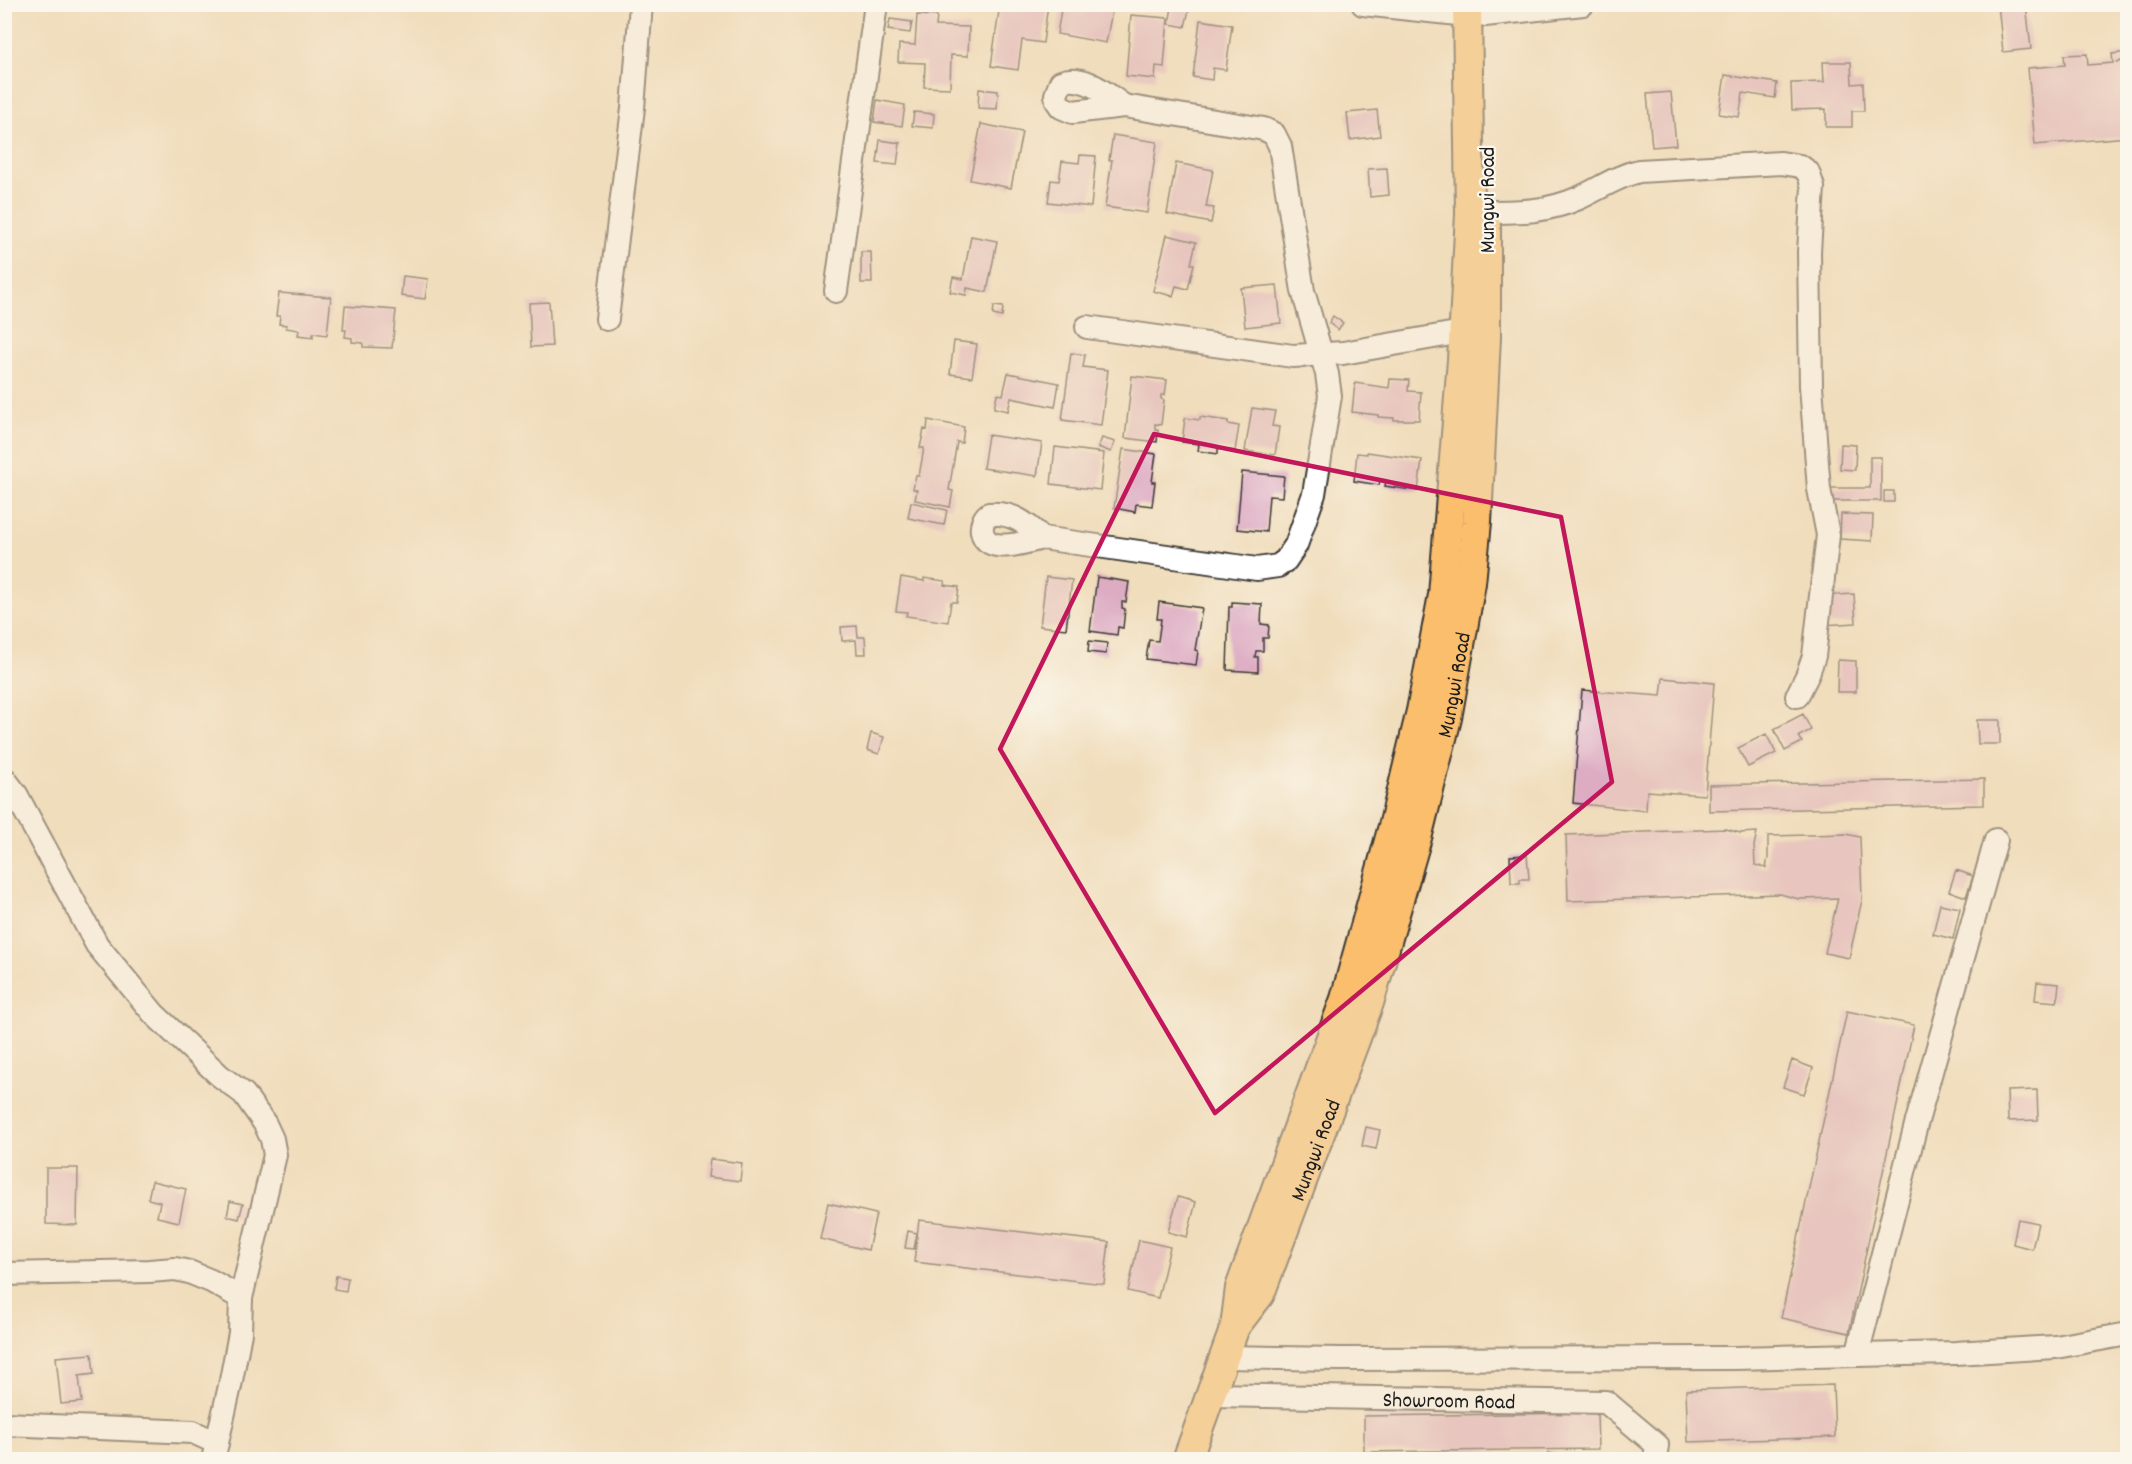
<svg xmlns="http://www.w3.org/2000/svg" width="2132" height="1464" viewBox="0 0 2132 1464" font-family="Dekko,sans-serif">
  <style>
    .building { fill: #ddacc3 }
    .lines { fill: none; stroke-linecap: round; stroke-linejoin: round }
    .minor-casing { stroke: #3c3934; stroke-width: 26 }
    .major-casing { stroke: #3c3934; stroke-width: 32 }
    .minor { stroke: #fff; stroke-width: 22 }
    .major { stroke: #fabe6d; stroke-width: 28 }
    .marked { fill: none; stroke: #c2185b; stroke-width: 4.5; stroke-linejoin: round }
    .labels { text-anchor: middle; stroke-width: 4.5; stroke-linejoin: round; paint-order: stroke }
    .street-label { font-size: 22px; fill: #1c1c1c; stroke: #fbf7ec }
  </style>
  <rect width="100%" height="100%" fill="#fbf7ec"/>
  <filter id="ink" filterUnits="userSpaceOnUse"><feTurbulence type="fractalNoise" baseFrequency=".0167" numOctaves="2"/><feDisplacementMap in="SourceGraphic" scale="12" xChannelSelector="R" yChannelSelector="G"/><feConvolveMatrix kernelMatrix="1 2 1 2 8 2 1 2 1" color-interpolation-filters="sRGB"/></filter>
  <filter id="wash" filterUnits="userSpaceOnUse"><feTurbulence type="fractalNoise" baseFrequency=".008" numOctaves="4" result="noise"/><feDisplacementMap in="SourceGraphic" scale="24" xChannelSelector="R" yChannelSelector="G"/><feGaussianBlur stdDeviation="1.35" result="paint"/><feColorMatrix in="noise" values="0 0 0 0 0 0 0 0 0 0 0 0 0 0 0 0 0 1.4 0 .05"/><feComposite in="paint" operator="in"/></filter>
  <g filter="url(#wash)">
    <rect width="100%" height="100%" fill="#f0ddbc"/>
    <g id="blocks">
      <path class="building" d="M 1000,4 L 1048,4 L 1043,43 L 1022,40 L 1018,70 L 991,66 Z
        M 1062,4 L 1076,4 L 1112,11 L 1106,43 L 1057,34 Z
        M 1998,4 L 2026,4 L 2031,49 L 2003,52 Z
        M 1172,7 L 1189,10 L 1185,27 L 1169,24 Z
        M 917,15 L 937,16 L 936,26 L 969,27 L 968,56 L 951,55 L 950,88 L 924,87 L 925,63 L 898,62 L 899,44 L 915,45 Z
        M 1131,15 L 1168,18 L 1164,67 L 1156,66 L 1155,79 L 1126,76 Z
        M 890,19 L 912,22 L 910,33 L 888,30 Z
        M 1200,20 L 1232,25 L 1226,70 L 1213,68 L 1212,80 L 1193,77 Z
        M 2128,52 L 2128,60 L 2116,62 L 2128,61 L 2128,137 L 2035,145 L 2028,68 L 2065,65 L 2064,55 L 2087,54 L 2088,65 L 2113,63 L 2112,54 Z
        M 1823,62 L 1851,62 L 1852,84 L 1863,83 L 1864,111 L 1852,111 L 1852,127 L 1826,127 L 1826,109 L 1792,110 L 1791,83 L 1824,82 Z
        M 1725,75 L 1777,83 L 1775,98 L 1743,93 L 1739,117 L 1719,114 Z
        M 979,89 L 998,91 L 997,109 L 978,108 Z
        M 1671,92 L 1676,145 L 1652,147 L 1647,94 Z
        M 877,100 L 905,105 L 902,126 L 874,122 Z
        M 1377,110 L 1380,136 L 1350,140 L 1347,113 Z
        M 914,112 L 934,114 L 933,128 L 912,126 Z
        M 981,124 L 1022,132 L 1011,188 L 970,180 Z
        M 1113,135 L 1157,142 L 1147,213 L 1105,207 L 1112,160 L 1109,160 Z
        M 880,140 L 900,143 L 897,165 L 877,163 Z
        M 1080,155 L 1096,156 L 1091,207 L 1048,202 L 1051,180 L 1059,181 L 1062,161 L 1079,163 Z
        M 1176,163 L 1213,170 L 1206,207 L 1214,208 L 1211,223 L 1167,214 Z
        M 1387,168 L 1389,195 L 1370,197 L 1368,169 Z
        M 1167,235 L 1196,242 L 1191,264 L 1194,264 L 1188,289 L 1176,286 L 1173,296 L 1153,291 Z
        M 971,236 L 997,241 L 987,292 L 967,288 L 966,295 L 950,292 L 953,277 L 963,279 Z
        M 861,252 L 871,252 L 872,283 L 861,283 Z
        M 403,276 L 428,279 L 425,299 L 401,296 Z
        M 1277,285 L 1281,323 L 1245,327 L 1241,288 Z
        M 279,293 L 331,297 L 327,335 L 313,333 L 313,337 L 298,335 L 299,330 L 286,328 L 287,325 L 279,324 L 280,316 L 276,316 Z
        M 549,302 L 552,346 L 531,347 L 529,303 Z
        M 345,306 L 396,310 L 392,348 L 363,347 L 363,343 L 352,342 L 352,338 L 345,337 L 346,330 L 343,330 Z
        M 994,306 L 1003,307 L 1002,317 L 993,315 Z
        M 1333,316 L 1343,323 L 1338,330 L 1329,323 Z
        M 954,341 L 977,344 L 972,377 L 950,374 Z
        M 1071,353 L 1085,355 L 1083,367 L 1108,370 L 1101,425 L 1062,420 Z
        M 1008,373 L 1059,383 L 1055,407 L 1011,398 L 1008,411 L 994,408 L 997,394 L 1003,395 Z
        M 1132,376 L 1167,380 L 1165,395 L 1161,395 L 1161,399 L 1164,400 L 1161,425 L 1155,424 L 1155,429 L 1158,430 L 1157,442 L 1125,438 Z
        M 1390,379 L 1409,380 L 1408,391 L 1421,392 L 1419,420 L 1394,420 L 1394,418 L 1378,417 L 1378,415 L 1352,412 L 1355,383 L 1389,388 Z
        M 1252,408 L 1275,411 L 1272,426 L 1279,427 L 1275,455 L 1245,451 Z
        M 1200,417 L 1228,421 L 1228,424 L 1239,426 L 1235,451 L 1218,448 L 1218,454 L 1198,451 L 1199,444 L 1182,442 L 1185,418 L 1200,420 Z
        M 928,420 L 964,427 L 962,443 L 957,442 L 949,490 L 953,491 L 950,507 L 915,500 L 917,490 L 913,489 L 916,475 L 919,476 L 924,448 L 920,448 L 924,429 L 927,430 Z
        M 988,435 L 1042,443 L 1037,476 L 983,468 Z
        M 1102,438 L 1115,442 L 1111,452 L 1098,447 Z
        M 1841,444 L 1856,445 L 1855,470 L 1840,469 Z
        M 1055,447 L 1104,453 L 1100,490 L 1051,484 Z
        M 1123,449 L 1156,454 L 1152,482 L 1155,482 L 1152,506 L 1136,504 L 1135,512 L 1114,508 Z
        M 1367,452 L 1422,460 L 1418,491 L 1385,486 L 1386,480 L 1380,480 L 1379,485 L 1354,481 L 1357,453 L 1367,454 Z
        M 1870,457 L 1881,457 L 1881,501 L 1825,501 L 1825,488 L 1870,488 Z
        M 1242,472 L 1284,476 L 1282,497 L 1269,496 L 1266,532 L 1237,529 Z
        M 1884,491 L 1894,491 L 1894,502 L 1884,502 Z
        M 911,502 L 947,510 L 944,525 L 908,518 Z
        M 1841,514 L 1873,515 L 1872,541 L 1840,539 Z
        M 901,577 L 924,581 L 924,578 L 945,581 L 944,585 L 959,587 L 957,602 L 951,602 L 948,622 L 906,616 L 907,612 L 896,611 Z
        M 1046,577 L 1072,580 L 1066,629 L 1040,626 Z
        M 1097,577 L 1129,582 L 1126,602 L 1122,602 L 1122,608 L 1125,609 L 1123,628 L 1118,627 L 1117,635 L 1090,631 Z
        M 1854,594 L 1856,623 L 1822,625 L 1820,596 Z
        M 1159,602 L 1202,608 L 1195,650 L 1198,651 L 1196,665 L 1146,659 L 1149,640 L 1158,641 L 1161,619 L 1157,619 Z
        M 1232,602 L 1262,604 L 1261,624 L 1269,625 L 1268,638 L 1263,638 L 1263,651 L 1256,651 L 1255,657 L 1258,657 L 1258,672 L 1227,670 L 1229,607 L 1232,607 Z
        M 857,626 L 858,637 L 865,637 L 866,654 L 857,654 L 856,640 L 842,641 L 841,627 Z
        M 1089,641 L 1107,643 L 1106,654 L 1088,652 Z
        M 1838,660 L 1856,661 L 1856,692 L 1837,692 Z
        M 1663,678 L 1714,683 L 1705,795 L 1647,791 L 1646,811 L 1573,803 L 1582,690 L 1661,696 Z
        M 1803,714 L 1811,730 L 1799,736 L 1802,742 L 1785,751 L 1774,729 Z
        M 1977,720 L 2000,720 L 2000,744 L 1978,744 Z
        M 871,733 L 884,737 L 879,754 L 867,750 Z
        M 1766,734 L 1776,753 L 1748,767 L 1738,748 Z
        M 1984,779 L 1984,805 L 1709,811 L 1709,785 Z
        M 1726,829 L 1740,833 L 1757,832 L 1754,846 L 1755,865 L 1766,868 L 1768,858 L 1768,836 L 1846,834 L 1860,837 L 1862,900 L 1849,958 L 1825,953 L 1838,898 L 1799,899 L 1780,894 L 1568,901 L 1566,835 Z
        M 1527,855 L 1529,879 L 1520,879 L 1520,883 L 1511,883 L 1510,856 Z
        M 1956,870 L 1973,876 L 1966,897 L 1949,891 Z
        M 1940,904 L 1960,908 L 1953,939 L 1933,934 Z
        M 2037,982 L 2059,984 L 2057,1002 L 2035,1000 Z
        M 1847,1011 L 1914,1025 L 1849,1333 L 1781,1318 Z
        M 1792,1060 L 1813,1068 L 1804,1094 L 1783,1087 Z
        M 2037,1090 L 2038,1120 L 2008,1121 L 2007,1091 Z
        M 1366,1127 L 1380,1130 L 1376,1149 L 1362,1146 Z
        M 710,1159 L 742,1163 L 740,1181 L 708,1177 Z
        M 46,1168 L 78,1168 L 77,1225 L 46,1224 Z
        M 152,1181 L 186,1189 L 179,1222 L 157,1217 L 160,1202 L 148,1199 Z
        M 1178,1197 L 1196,1202 L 1187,1237 L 1168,1232 Z
        M 230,1201 L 243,1204 L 239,1219 L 227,1216 Z
        M 828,1203 L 876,1214 L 868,1250 L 820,1239 Z
        M 2018,1219 L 2038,1223 L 2032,1249 L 2013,1244 Z
        M 919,1220 L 1109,1242 L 1104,1284 L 914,1262 Z
        M 908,1231 L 917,1233 L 914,1249 L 905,1248 Z
        M 1139,1240 L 1170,1247 L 1158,1298 L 1128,1291 Z
        M 336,1276 L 348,1278 L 346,1291 L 334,1289 Z
        M 92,1354 L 94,1374 L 79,1376 L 82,1402 L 61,1404 L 56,1357 Z
        M 1833,1385 L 1835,1437 L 1688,1442 L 1686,1390 Z
        M 1597,1413 L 1598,1449 L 1364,1452 L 1364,1416 Z
        M 1548,1453 L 1578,1458 L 1578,1460 L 1547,1460 Z
        M 1537,1456 L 1537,1460 L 1460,1460 L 1460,1458 Z"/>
    </g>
  </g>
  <g filter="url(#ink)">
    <use href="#blocks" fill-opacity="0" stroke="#3c3934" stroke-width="1.5"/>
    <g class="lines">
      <defs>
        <g id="minor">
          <path d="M 1363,4 L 1467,15"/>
          <path d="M 1485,15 L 1583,4"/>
          <path d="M 1486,212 C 1520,212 1547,212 1579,198 C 1599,189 1617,176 1639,171 L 1781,163 L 1800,166 L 1808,172 L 1813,187 L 1809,252 L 1811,386 L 1819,489 L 1828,535 L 1814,656 L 1807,676 L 1797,696"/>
          <path d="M 836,291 L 876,4"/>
          <path d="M 607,319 L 633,108 L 641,4"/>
          <path d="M 1087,327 L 1293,356 L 1343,353 L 1462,332"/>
          <path d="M 1042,538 C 1026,523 1012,512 989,514 C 984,517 981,525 982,531 C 986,556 1027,542 1042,538 L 1257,569 L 1278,566 L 1286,560 L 1296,545 L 1314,494 L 1330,396 L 1327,374 L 1303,291 L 1280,146 L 1274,134 L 1264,129 L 1124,106 L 1073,112 L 1061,107 L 1057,101 L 1056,95 L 1061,82 C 1084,73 1106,94 1124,106"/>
          <path d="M 4,778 L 16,794 L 97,945 L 154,1014 L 219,1075 L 244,1094 L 265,1124 L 272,1139 L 275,1155 L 241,1298 L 240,1333 L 230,1386 L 213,1460"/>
          <path d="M 4,1274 L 149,1271 L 175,1269 L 189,1272 L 211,1281 L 241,1298"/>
          <path d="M 1857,1355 L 1916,1125 L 1996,840"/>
          <path d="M 1224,1357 L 1340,1359 L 1735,1358 L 1857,1355 L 1955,1353 L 2056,1347 L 2128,1334"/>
          <path id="s1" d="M 1212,1395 L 1606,1402 L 1657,1445 L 1655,1460"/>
          <path d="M 4,1424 L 193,1432 L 217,1443"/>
        </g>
        <g id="major">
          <path id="s2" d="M 1237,1324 L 1260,1294 L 1369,1003 L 1418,834 L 1447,718 L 1471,583 L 1477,522 L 1486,337 L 1486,226"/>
          <path d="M 1187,1460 L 1235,1327 L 1240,1288 L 1345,999 L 1395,819 L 1421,711 L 1443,595 L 1462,360 L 1470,214 L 1467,4"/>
        </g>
      </defs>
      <use href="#minor" class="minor-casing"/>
      <use href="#major" class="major-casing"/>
      <use href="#minor" class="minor"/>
      <use href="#major" class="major"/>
    </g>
  </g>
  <path d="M0 0H2132V1464H0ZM 1154,434 L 1561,517 L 1612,782 L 1215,1113 L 1000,749 Z" fill="#f0ddbc" fill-opacity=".55" fill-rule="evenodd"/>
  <path class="marked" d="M 1154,434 L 1561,517 L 1612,782 L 1215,1113 L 1000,749 Z"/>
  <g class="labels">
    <g class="street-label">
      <text transform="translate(1486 200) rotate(-90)" y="8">Mungwi Road</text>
      <text dy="8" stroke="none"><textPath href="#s2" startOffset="678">Mungwi Road</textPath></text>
      <text dy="8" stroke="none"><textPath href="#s2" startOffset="192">Mungwi Road</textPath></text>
      <text dy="8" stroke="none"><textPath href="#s1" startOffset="237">Showroom Road</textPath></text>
    </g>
  </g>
  <rect width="2132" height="1464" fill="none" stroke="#fbf7ec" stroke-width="24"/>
</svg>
